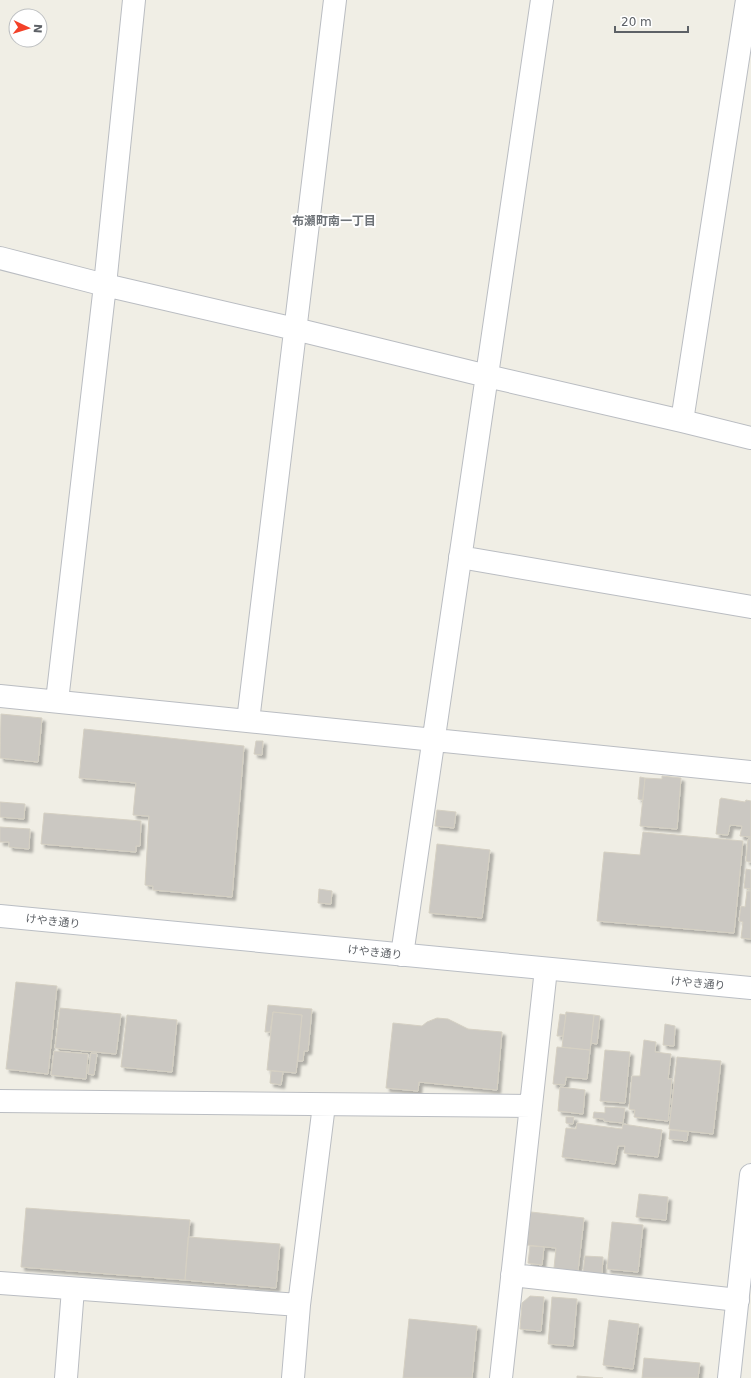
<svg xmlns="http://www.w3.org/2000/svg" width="751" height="1378" viewBox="0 0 751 1378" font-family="'DejaVu Sans','Noto Sans JP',sans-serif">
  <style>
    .building { fill: #cbc8c2; stroke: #d5d0c3; filter: url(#shadow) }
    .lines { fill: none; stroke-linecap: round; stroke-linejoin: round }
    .street-casing { stroke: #babdc2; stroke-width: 24 }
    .secondary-casing { stroke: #babec4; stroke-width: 24 }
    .street { stroke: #fff; stroke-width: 22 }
    .secondary { stroke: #fff; stroke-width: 22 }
    .labels { text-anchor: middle; stroke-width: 4; stroke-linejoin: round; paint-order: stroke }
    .street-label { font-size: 11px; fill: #5d6166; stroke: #fff }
    .neighbourhood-label { font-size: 12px; font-weight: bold; fill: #6e7378; stroke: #fff }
  </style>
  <defs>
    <filter id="shadow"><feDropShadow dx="3.5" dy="3.5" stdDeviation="1" flood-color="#0004"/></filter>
  </defs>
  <rect width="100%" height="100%" fill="#f0eee5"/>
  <path class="building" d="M 1,714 L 42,718 L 38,762 L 0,758 Z
    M 84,729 L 244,746 L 232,897 L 153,890 L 153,886 L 145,885 L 149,816 L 133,815 L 136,783 L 79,778 Z
    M 256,741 L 263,741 L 262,755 L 254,754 Z
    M 662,776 L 681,778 L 677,829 L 640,826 L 645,778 L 662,779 Z
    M 640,777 L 645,778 L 643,800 L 638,799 Z
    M 721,798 L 745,802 L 746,800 L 751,801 L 751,837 L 740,836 L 742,826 L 730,825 L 728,835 L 716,834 L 720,799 L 721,799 Z
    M 0,802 L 25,804 L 24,819 L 0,817 Z
    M 437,810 L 456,812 L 454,828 L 435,826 Z
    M 44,813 L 141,821 L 140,846 L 136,846 L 136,852 L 41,844 Z
    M 0,827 L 30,829 L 29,849 L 9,847 L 9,842 L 0,842 Z
    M 643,832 L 743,841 L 734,933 L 597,921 L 604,852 L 640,855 Z
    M 748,839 L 751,839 L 751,862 L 746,861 Z
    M 437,844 L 490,850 L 482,918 L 429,913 Z
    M 746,869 L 751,870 L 751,889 L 744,888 Z
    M 319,889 L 332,891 L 331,904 L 318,903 Z
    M 747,891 L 751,891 L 751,939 L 741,938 L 743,922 L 739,921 L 741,906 L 745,907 Z
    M 16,982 L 57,986 L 48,1074 L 6,1069 Z
    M 268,1005 L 312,1009 L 308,1051 L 304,1051 L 303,1061 L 298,1061 L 302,1015 L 273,1012 L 270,1032 L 265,1032 Z
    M 60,1008 L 121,1014 L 116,1054 L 55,1048 Z
    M 273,1012 L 302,1015 L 296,1073 L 267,1070 Z
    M 566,1012 L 594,1015 L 590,1050 L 562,1047 Z
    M 560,1014 L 566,1015 L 563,1036 L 557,1036 Z
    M 127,1015 L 177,1020 L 172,1072 L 121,1067 Z
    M 594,1015 L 600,1016 L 597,1044 L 591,1043 Z
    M 437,1018 L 448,1019 L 468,1029 L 502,1032 L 497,1090 L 419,1082 L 418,1091 L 386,1088 L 393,1023 L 422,1026 L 427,1022 Z
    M 665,1024 L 675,1026 L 674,1046 L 663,1045 Z
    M 644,1040 L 656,1042 L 655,1052 L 671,1054 L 668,1079 L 672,1079 L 668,1121 L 634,1117 L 635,1110 L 629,1109 L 632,1076 L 640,1076 Z
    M 557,1047 L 590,1050 L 587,1079 L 566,1077 L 565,1085 L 553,1084 Z
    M 605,1050 L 630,1052 L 625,1103 L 600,1101 Z
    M 54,1051 L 88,1054 L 86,1079 L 51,1075 Z
    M 91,1053 L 97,1054 L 94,1075 L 88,1074 Z
    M 677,1057 L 721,1061 L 713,1134 L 669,1129 Z
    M 271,1071 L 283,1072 L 281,1085 L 270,1083 Z
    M 560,1087 L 585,1090 L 583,1114 L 558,1111 Z
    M 605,1107 L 625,1108 L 623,1123 L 604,1121 L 604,1119 L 593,1118 L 594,1112 L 605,1113 Z
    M 566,1117 L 574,1117 L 573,1124 L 566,1123 Z
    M 577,1123 L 622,1129 L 623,1124 L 662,1130 L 658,1157 L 624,1153 L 625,1146 L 618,1146 L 615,1164 L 562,1157 L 566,1128 L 576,1129 Z
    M 670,1130 L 688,1132 L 687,1141 L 669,1139 Z
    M 639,1194 L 668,1197 L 666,1220 L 636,1217 Z
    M 26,1208 L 190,1220 L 185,1280 L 21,1267 Z
    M 531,1212 L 584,1218 L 578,1271 L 554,1268 L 556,1248 L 527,1245 Z
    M 612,1222 L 643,1225 L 638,1272 L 607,1269 Z
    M 188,1237 L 280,1244 L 276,1288 L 185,1280 Z
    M 530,1246 L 544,1247 L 542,1265 L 528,1263 Z
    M 585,1256 L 603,1257 L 602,1274 L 583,1273 Z
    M 530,1296 L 544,1297 L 541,1331 L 520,1329 L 522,1303 Z
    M 552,1297 L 577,1299 L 573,1346 L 548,1344 Z
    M 409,1319 L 477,1326 L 472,1378 L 403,1378 Z
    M 609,1320 L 639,1324 L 633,1369 L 603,1365 Z
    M 644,1358 L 700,1363 L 698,1378 L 642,1378 Z
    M 577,1376 L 603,1378 L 577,1378 Z"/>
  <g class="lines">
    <defs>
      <path id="street" d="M 0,258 L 105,285 L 295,329 L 487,376 L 682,421 L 751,438
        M 682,421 L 747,0
        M 460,557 L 751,607
        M 0,696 L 751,772
        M 57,701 L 105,285 L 134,0
        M 248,721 L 335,0
        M 402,955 L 542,0
        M 0,1101 L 531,1106
        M 512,1275 L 738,1300
        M 0,1283 L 299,1305
        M 66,1378 L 73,1289
        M 293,1378 L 299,1305 L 324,1105
        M 501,1378 L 546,969"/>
      <path id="secondary" d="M 0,916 L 751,988
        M 729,1378 L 751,1175"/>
    </defs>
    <use href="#street" class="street-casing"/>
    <use href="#secondary" class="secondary-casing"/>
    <use href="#street" class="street"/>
    <use href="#secondary" class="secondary"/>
  </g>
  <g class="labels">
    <g class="street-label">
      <text transform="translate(53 921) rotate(6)" y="4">けやき通り</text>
      <text transform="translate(375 952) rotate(6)" y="4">けやき通り</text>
      <text transform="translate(698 983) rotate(5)" y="4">けやき通り</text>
    </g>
    <g class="neighbourhood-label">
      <text x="334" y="225">布瀬町南一丁目</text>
    </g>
  </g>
  <g transform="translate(28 28) rotate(94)"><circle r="19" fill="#ffffff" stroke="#bec0c2"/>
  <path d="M0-3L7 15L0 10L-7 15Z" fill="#f34128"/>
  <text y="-6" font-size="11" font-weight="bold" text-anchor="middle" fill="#5d6166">N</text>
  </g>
  <path d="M615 26v6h73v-6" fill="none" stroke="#5d6166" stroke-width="2"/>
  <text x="621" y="26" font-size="12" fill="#5d6166" stroke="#ffffff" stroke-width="3" paint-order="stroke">20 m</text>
</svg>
